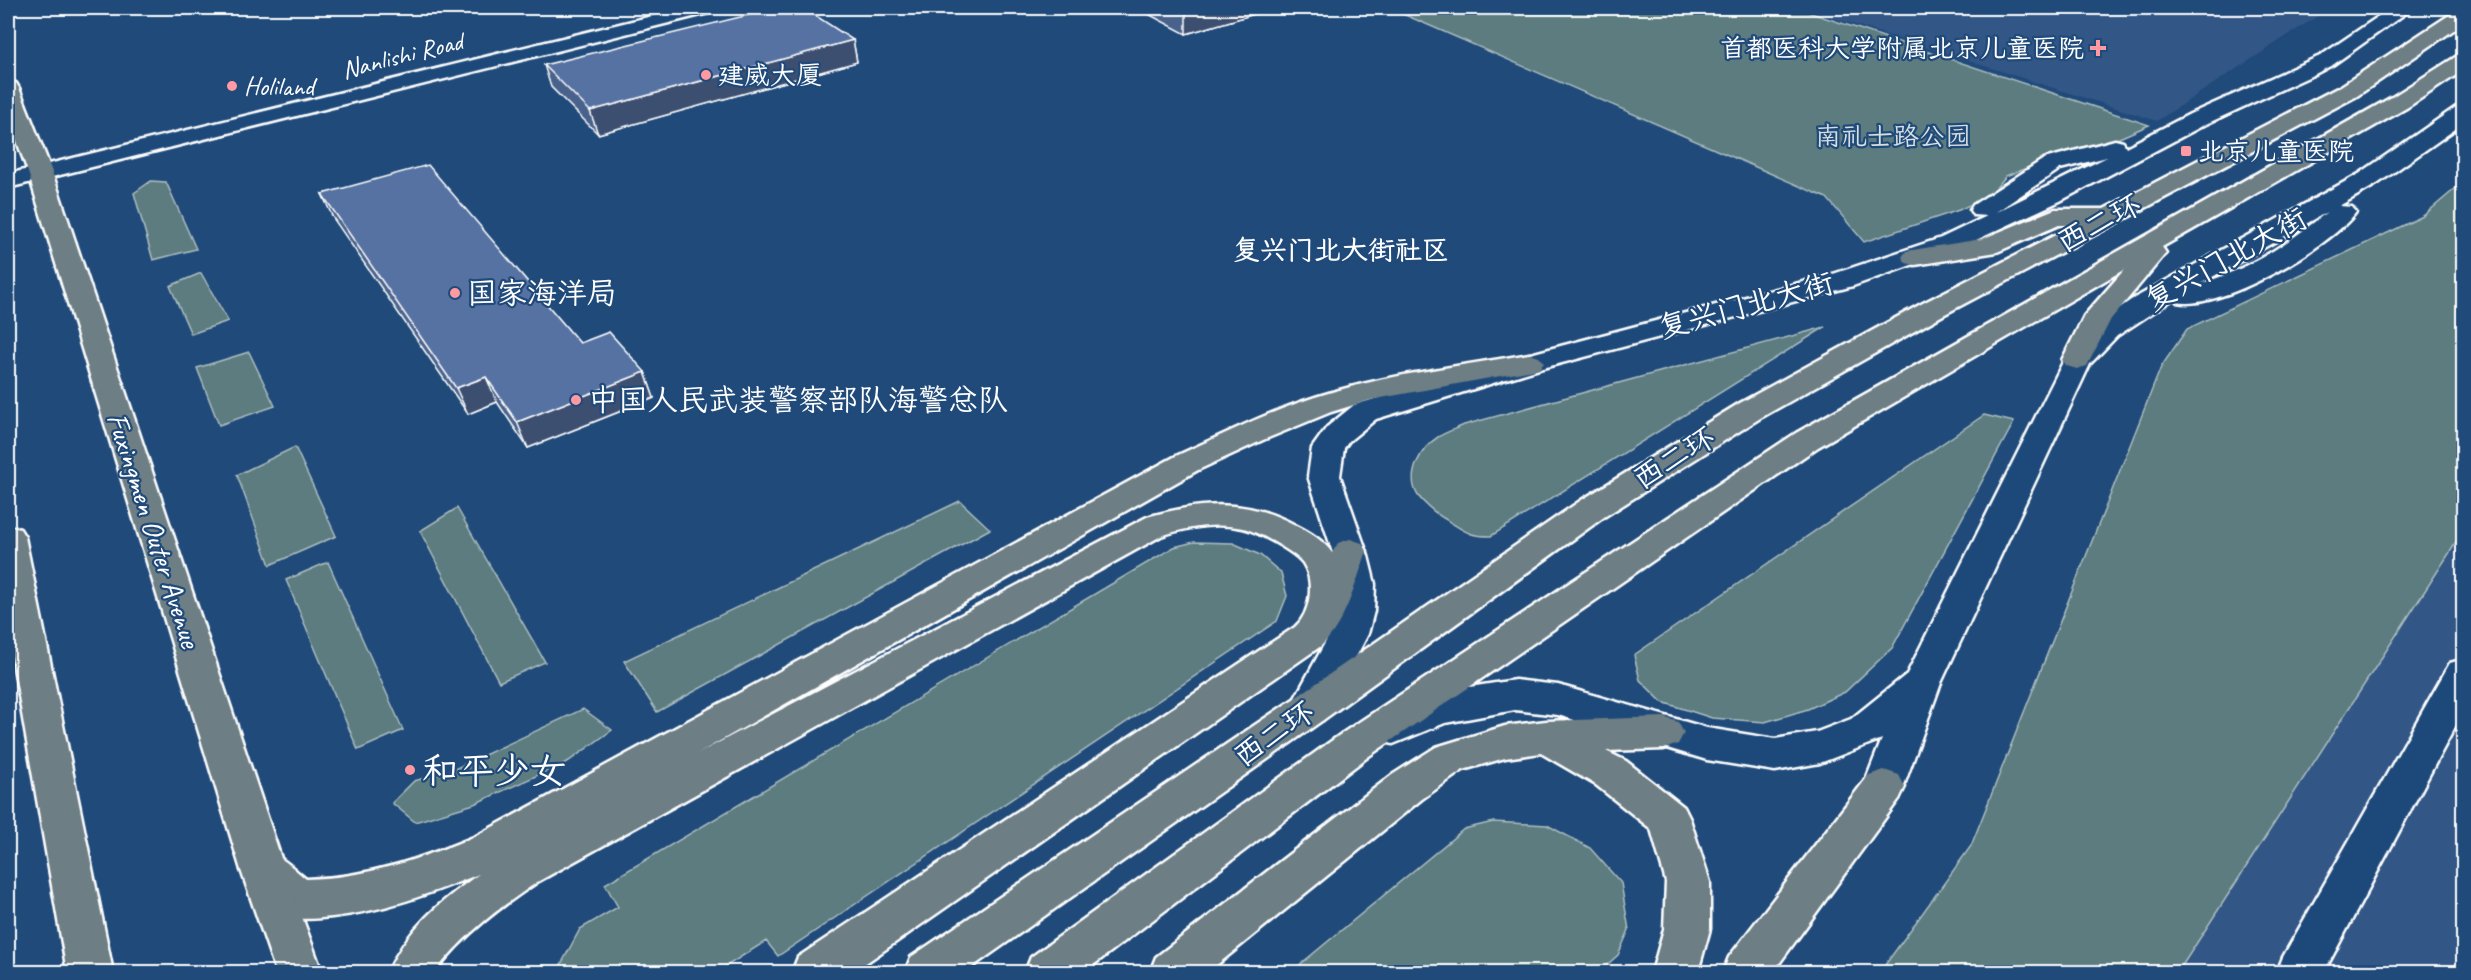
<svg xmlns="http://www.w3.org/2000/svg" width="2471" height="980" viewBox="0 0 2471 980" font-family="Caveat,'LXGW WenKai TC',sans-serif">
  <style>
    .built { fill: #305686 }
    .green { fill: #5c7c80; stroke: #aebec0; stroke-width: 1.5 }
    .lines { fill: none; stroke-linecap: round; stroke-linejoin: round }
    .minor-casing { stroke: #fff; stroke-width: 5 }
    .major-casing { stroke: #fff; stroke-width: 5 }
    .highway-casing { stroke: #fff; stroke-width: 5 }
    .minor { fill: #1f4a7a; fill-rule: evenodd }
    .major { fill: #6d7e84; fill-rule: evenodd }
    .highway { fill: #6d7e84; fill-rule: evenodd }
    .wall { fill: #4a628b; stroke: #fff; stroke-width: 1.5 }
    .shaded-wall { fill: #3c5071; stroke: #fff; stroke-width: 1.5 }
    .building { fill: #5672a2; stroke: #fff; stroke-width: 1.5 }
    .poi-dot { fill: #ff9aa2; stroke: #1f4a7a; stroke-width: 2 }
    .labels { text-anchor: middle; stroke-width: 4.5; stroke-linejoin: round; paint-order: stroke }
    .far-poi-label { font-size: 26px; fill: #fff; stroke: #1f4a7a; text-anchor: start }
    .far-street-label { font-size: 26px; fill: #fff; stroke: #1f4a7a }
    .far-park-label { font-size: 26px; fill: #d6dedf; stroke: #1f4a7a }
    .far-quarter-label { font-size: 27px; font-weight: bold; fill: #fff; stroke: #1f4a7a }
    .street-label { font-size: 30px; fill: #fff; stroke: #1f4a7a }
    .poi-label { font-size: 30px; fill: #fff; stroke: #1f4a7a; text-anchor: start }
    .near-poi-label { font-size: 36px; fill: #fff; stroke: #1f4a7a; text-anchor: start }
  </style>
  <rect width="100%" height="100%" fill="#1f4a7a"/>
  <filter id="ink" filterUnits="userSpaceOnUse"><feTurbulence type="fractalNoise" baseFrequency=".0167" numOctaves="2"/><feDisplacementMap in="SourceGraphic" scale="12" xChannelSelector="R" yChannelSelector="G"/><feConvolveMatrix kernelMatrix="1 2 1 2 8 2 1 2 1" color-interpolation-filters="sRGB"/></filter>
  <g filter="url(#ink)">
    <path class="built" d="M 1802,8 L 2330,8 L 2157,121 Z
      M 2463,457 L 2463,972 L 2012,972 Z"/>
    <path class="green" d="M 1389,8 L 1796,8 L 2149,125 L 2094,149 L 2057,156 L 2006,176 L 1990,195 L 1959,210 L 1864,242 L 1827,198 Z
      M 151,181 L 166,182 L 196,249 L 153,260 L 134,193 Z
      M 2463,182 L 2463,532 L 2178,972 L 1880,972 L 1971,846 L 2161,367 L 2187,329 L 2423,216 Z
      M 201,273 L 228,321 L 191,334 L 170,286 Z
      M 1825,327 L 1491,536 C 1467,536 1465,531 1445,519 C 1436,514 1422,502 1417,494 C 1406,474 1421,448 1438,437 C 1446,432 1455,429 1464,425 Z
      M 249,352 L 275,406 L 219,425 L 197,368 Z
      M 1984,415 L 2014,422 L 1892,648 L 1845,692 L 1808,709 L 1765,722 L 1712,718 L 1662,702 L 1640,680 L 1634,655 Z
      M 295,447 L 336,536 L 270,565 L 237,475 Z
      M 960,501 L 990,529 L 657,712 L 624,661 Z
      M 457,508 L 545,662 L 499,682 L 420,531 Z
      M 1194,542 L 1233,543 L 1260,555 L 1281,573 L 1287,596 L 1277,621 L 778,956 L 766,941 L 717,972 L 557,972 L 580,929 L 618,907 L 605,884 L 1174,547 Z
      M 328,562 L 403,730 L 358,750 L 286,580 Z
      M 583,709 L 612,730 L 569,761 L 474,804 L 415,822 L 392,803 L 414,781 L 448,772 Z
      M 1493,822 L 1547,825 L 1590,848 L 1621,883 L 1629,930 L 1618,955 L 1599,972 L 1291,972 L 1464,829 Z"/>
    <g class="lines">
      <defs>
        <path id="minor" d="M 685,8 L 716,8 L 713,12 L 8,188 L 8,174 Z
          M 2391,8 L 2413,8 L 2334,64 L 2315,74 L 2206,124 L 2060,201 L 1959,248 L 1853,286 L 1539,369 L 1376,419 L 1349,441 L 1344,448 L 1340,476 L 1368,556 L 1375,584 L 1374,611 L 1368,634 L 1323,720 L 1309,724 L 1295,720 L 1289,709 L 1330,634 L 1338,611 L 1339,584 L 1334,556 L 1308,476 L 1312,448 L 1327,427 L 1354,405 L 1519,357 L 1833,274 L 1941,238 L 1987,216 L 1973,215 L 1970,210 L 1973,205 L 2044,159 L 2115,140 L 2123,142 L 2126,147 L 2190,114 L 2320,56 ZM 2107,157 L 1996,212 L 2060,169 Z
          M 2464,105 L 2464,123 L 2377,184 L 2339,206 L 2352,207 L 2356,212 C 2332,246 2219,312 2177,302 L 2175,298 L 2117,336 L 2090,364 L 1941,683 L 1899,799 L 1884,804 L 1869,799 L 1863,787 L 1882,739 L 1820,763 L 1775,771 L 1707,760 L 1558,715 L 1515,710 L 1445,723 L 1393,744 L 1379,740 L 1373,729 L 1379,718 L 1434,696 L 1463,688 L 1515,680 L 1558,685 L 1707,728 L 1775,739 L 1817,732 L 1851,719 L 1907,674 L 2067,354 L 2097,324 L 2131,300 L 2359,174 L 2456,107 ZM 2327,212 C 2286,245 2251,268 2200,284 Z
          M 2464,659 L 2464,710 L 2324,972 L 2277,972 L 2283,957 L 2450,663 Z"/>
        <path id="major" d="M 1529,354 L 1539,357 L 1544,363 L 1539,369 L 1370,400 L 1331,412 L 1263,440 L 1198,470 L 697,754 L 1147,517 C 1199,502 1246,498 1295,525 C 1309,532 1323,540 1332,553 L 1338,543 L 1350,539 L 1362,543 L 1367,551 C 1356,581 1345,625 1321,646 L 853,972 L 792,972 L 798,957 L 1295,627 C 1311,613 1315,582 1303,563 C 1295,552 1257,531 1243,528 C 1216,522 1187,527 1161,536 L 539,881 C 500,907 463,935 435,972 L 388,972 C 407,929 441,901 479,874 C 432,893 384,911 332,917 C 321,918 306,920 295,918 C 274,913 250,889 241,870 L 247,857 C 276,847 285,862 306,879 C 366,878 420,859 476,836 L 1176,456 C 1227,433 1278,407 1332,392 C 1396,373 1463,366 1529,354 Z
          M 1664,717 L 1678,722 L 1684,733 L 1678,744 L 1664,749 L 1606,751 L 1626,761 L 1684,807 L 1690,819 L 1710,882 L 1710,929 L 1698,972 L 1652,972 L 1664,929 L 1666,882 L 1651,829 L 1596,785 L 1541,753 L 1505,758 L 1463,770 L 1422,799 L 1208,972 L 1150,972 L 1156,957 L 1392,775 L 1436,747 L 1505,726 L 1546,721 Z
          M 1884,770 L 1899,775 L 1905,787 L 1899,799 L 1773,972 L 1723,972 L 1729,957 L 1869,775 Z"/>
        <path id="highway" d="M 2464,8 L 2464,23 L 2357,96 L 1943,315 L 1762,417 L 1604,517 L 1323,720 L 965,972 L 905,972 L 911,957 L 1295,698 L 1580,501 L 1740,403 L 1923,303 L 2075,225 L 2059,225 L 1997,252 L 1915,265 L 1906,263 L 1902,257 L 1906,251 L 1982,239 L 2055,209 L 2104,209 L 2341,86 L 2457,10 Z
          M 2464,54 L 2464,70 L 2408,107 L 2162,247 L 2166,253 L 2111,319 L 2087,366 L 2077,369 L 2067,366 L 2062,360 L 2084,316 L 2125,269 L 1818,447 L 1369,756 L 1084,972 L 1025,972 L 1031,957 L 1341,734 L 1796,433 L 2392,97 L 2457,56 Z
          M 8,82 L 16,83 L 19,88 L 52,172 L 285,870 L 322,972 L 276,972 L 241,870 L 28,172 L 8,116 Z
          M 8,526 L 20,529 L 25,537 L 113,972 L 67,972 L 8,633 Z"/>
      </defs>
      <use href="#minor" class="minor-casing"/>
      <use href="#major" class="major-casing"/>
      <use href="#highway" class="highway-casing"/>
      <use href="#minor" class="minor"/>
      <use href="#major" class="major"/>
      <use href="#highway" class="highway"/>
    </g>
    <path class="wall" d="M 1137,8 L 1265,8 L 1265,11 L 1186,34 Z
      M 853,40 L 857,62 L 598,134 L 551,87 L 544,65 Z
      M 322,194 L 580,343 L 645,372 L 654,398 L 528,448 L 497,402 L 468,414 L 333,218 Z"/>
    <path class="shaded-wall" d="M 1186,8 L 1265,8 L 1265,11 L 1186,34 Z
      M 853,40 L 857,62 L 598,134 L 590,111 Z
      M 645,372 L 654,398 L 528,448 L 517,422 Z
      M 486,377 L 497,402 L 468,414 L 456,388 Z"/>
    <path class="building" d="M 777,8 L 804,8 L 853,40 L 590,111 L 544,65 Z
      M 428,165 L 580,343 L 609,332 L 645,372 L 517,422 L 486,377 L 456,388 L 322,194 Z"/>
  </g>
  <g class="poi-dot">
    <path d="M2095 39h6v6h6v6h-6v6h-6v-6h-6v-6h6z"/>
    <circle cx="706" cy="75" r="6"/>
    <circle cx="232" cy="86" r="6"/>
    <rect x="2180" y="145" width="12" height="12" rx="3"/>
    <circle cx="455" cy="293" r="6"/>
    <circle cx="576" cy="400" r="6"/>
    <circle cx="410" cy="770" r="6"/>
  </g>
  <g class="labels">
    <g class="far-poi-label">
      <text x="2084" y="57" text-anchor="end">首都医科大学附属北京儿童医院</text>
      <text x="718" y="84">建威大厦</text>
      <text x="244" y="95">Holiland</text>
      <text x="2198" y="160">北京儿童医院</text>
    </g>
    <g class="far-street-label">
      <text transform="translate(402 55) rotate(-14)" y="9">Nanlishi Road</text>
    </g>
    <g class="far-park-label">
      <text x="1893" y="145">南礼士路公园</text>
    </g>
    <g class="far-quarter-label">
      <text x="1341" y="259">复兴门北大街社区</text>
    </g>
    <g class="street-label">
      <text transform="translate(2099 223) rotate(-28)" y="10">西二环</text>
      <text transform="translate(2226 259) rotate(-29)" y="10">复兴门北大街</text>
      <text transform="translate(1746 305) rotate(-15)" y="10">复兴门北大街</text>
      <text transform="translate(1674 458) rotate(-32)" y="10">西二环</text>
      <text transform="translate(154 530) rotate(72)" y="10">Fuxingmen Outer Avenue</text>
      <text transform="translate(1274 734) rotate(-35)" y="10">西二环</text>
    </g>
    <g class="poi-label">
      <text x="467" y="303">国家海洋局</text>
      <text x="588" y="410">中国人民武装警察部队海警总队</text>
    </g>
    <g class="near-poi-label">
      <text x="422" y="783">和平少女</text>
    </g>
  </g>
  <rect width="2471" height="980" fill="none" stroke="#1f4a7a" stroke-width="30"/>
  <rect x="15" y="15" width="2441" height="950" fill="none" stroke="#fff" stroke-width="2" filter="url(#ink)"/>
</svg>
